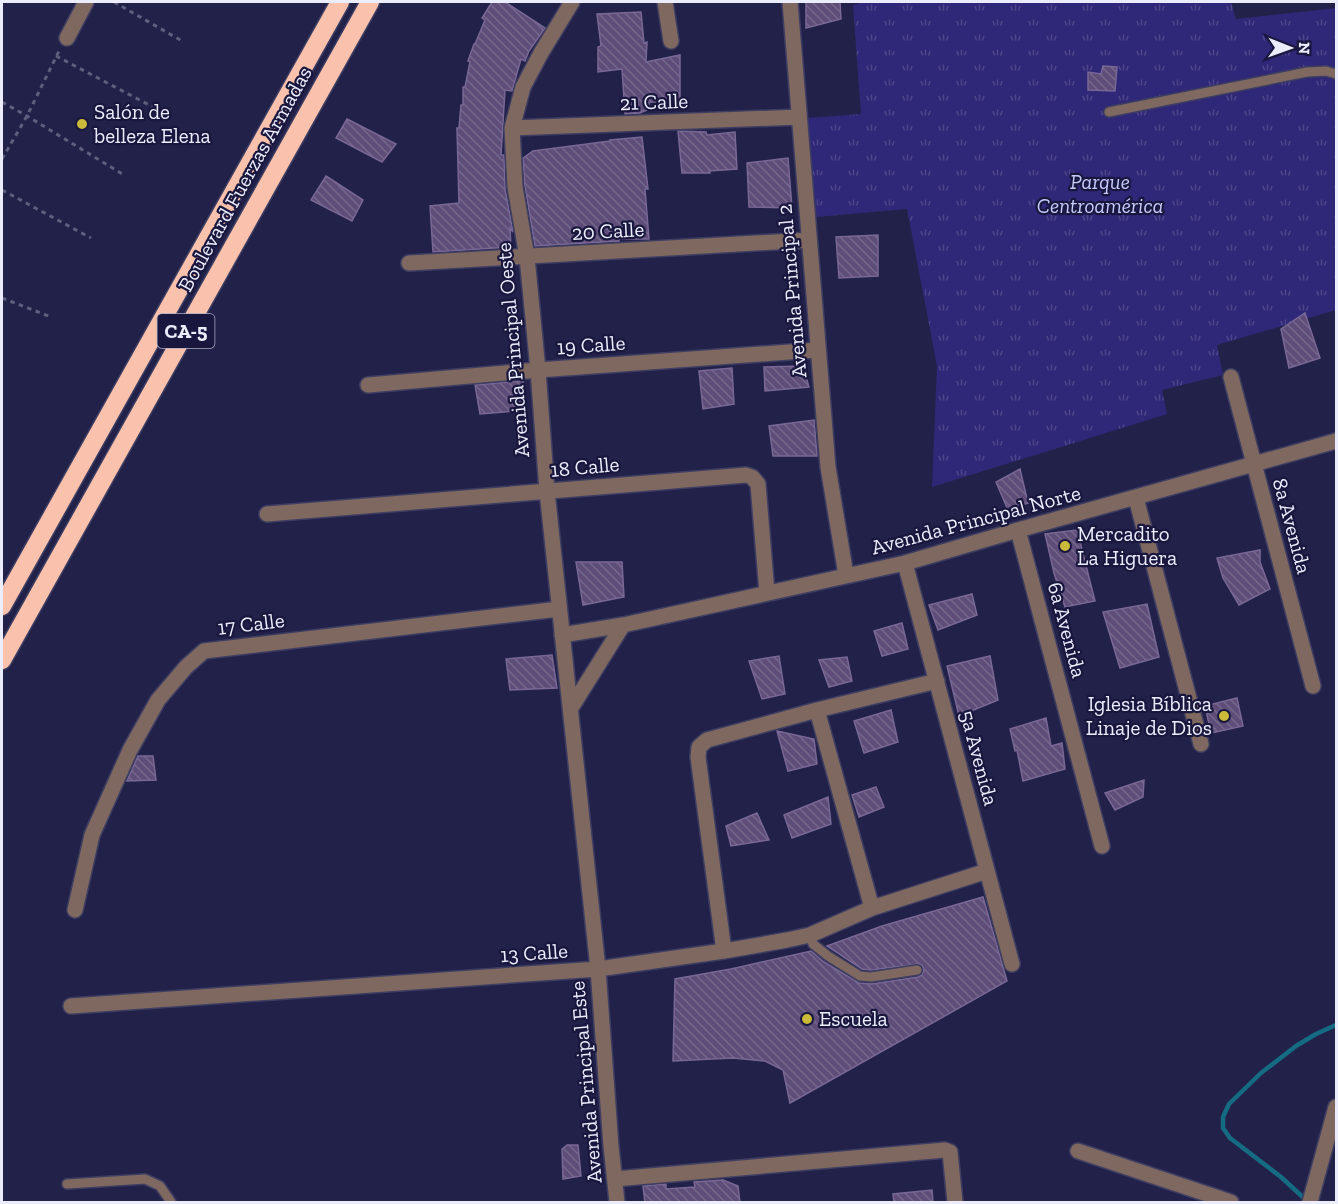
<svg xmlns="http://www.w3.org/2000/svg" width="1338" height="1204" viewBox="0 0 1338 1204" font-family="'Zilla Slab',serif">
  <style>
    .park { fill: url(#park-tufts) }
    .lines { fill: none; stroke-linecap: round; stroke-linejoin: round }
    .stream { stroke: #146b82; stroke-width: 4.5 }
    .building { fill: url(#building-back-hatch); stroke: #796895; stroke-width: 1.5 }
    .lane-casing { stroke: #3e3d62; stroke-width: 12 }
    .street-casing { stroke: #3e3d62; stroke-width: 18 }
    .highway-casing { stroke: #3e3d62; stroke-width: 21 }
    .path { stroke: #5e5e7f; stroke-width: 3; stroke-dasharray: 4.5 4.5; stroke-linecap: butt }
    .lane { stroke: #7e685f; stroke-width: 9 }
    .street { stroke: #7e685f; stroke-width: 15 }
    .highway { stroke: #fac1ac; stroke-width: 18 }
    .poi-dot { fill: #cbba39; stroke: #19173e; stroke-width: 2 }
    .labels { text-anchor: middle; stroke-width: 4.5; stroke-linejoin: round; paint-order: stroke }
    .shield { fill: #19173e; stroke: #acacc3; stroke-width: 1.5 }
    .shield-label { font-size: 20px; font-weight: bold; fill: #ebecfc }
    .street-label { font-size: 21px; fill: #ebecfc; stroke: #19173e }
    .poi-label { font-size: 21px; fill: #ebecfc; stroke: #19173e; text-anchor: start }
    .park-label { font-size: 21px; font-style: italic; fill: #c7cbfc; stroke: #19173e }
  </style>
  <defs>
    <pattern id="park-tufts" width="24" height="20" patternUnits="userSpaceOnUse" patternTransform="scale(1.5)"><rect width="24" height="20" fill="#2f2777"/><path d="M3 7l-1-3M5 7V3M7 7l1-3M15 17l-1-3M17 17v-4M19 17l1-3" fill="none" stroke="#4d468b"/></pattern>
    <pattern id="building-back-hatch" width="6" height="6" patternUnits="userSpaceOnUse" patternTransform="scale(1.5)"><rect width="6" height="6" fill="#5e4d78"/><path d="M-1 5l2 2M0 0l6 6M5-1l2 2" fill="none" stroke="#75678c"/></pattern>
  </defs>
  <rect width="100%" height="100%" fill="#222149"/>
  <path class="park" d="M 863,2 L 1231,2 L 1236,19 L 1336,8 L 1336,310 L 1217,345 L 1223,375 L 1162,390 L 1167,414 L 932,487 L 937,366 L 907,209 L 816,217 L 807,118 L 861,114 L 853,5 Z"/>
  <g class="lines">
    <path class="stream" d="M 1306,1200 L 1281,1177 L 1230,1138 L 1223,1128 L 1223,1117 L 1229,1104 L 1261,1073 L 1296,1046 L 1316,1034 L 1336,1025"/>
  </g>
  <path class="building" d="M 492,2 L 505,2 L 545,28 L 529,51 L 525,61 L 521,59 L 512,91 L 505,90 L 501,155 L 504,155 L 505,189 L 513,232 L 510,228 L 511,247 L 433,252 L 430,206 L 459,203 L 457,128 L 459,128 L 461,105 L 463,105 L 463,87 L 465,87 L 470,62 L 468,61 L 474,44 L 475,44 L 485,20 L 482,18 Z
    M 806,2 L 840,2 L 841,19 L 806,28 Z
    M 641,12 L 644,43 L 647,42 L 646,62 L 680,55 L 680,102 L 649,102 L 649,109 L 640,113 L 625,114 L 622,69 L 598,72 L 598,47 L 601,46 L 597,14 Z
    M 1103,66 L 1117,67 L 1115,91 L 1088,90 L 1088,72 L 1101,74 Z
    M 347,119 L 396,144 L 382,162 L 336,138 Z
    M 678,131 L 706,132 L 707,135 L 735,132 L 737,169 L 709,171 L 710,173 L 682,173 Z
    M 642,137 L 648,189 L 645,189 L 649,239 L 619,239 L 619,241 L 535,246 L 525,186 L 523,158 L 533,151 L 610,141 L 610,140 Z
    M 788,158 L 792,208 L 749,207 L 747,163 Z
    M 326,176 L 363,200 L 352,221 L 311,200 Z
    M 878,235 L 878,276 L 839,278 L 836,237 Z
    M 1305,313 L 1320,358 L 1289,368 L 1281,329 Z
    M 803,366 L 809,387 L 765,391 L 764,367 Z
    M 732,368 L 734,404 L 703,409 L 699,371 Z
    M 523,381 L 526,410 L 480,414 L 475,385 Z
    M 814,420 L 817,456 L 773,456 L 769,426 Z
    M 1020,469 L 1028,503 L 1008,510 L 996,482 Z
    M 1077,530 L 1095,601 L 1065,607 L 1054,573 L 1045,534 Z
    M 1260,550 L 1260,562 L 1270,589 L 1239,605 L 1223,578 L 1217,558 Z
    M 576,562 L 622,562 L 624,597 L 583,605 Z
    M 972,594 L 977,615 L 938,630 L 929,605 Z
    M 1147,604 L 1159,657 L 1120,668 L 1103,612 Z
    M 902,623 L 908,649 L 882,656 L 874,631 Z
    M 552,655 L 557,688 L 510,690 L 506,659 Z
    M 779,656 L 785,694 L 762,699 L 749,661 Z
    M 990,656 L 998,700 L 959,716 L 947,666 Z
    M 847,657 L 852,681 L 829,687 L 819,660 Z
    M 1237,698 L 1243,726 L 1211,733 L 1205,706 Z
    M 891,710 L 898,742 L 864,753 L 854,721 Z
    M 1046,718 L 1051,746 L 1062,743 L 1065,769 L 1023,781 L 1017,750 L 1015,751 L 1010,729 Z
    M 777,731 L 814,739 L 817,764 L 788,771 Z
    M 138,756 L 153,756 L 156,780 L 127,781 Z
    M 1144,780 L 1143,797 L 1115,810 L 1105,793 Z
    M 876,787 L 884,807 L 859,817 L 852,795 Z
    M 828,797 L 831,824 L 792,838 L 784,815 Z
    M 757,813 L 769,840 L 731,846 L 726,826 Z
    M 983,897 L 1007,981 L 790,1103 L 783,1070 L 765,1061 L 733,1058 L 673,1061 L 675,979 L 731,969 L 811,951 L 824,962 L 859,983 L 872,984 L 918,977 L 922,975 L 924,970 L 922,965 L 919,964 L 871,970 L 862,969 L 827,946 L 882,926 Z
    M 567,1145 L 578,1145 L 581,1176 L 563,1179 L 562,1149 Z
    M 723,1180 L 738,1186 L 740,1203 L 645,1203 L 643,1186 L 666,1184 L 666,1189 L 695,1187 L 694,1182 Z
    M 932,1190 L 933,1203 L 894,1203 L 893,1194 Z"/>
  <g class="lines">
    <defs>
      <path id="lane" d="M 1109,112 L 1307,72 L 1326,71 L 1336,74
        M 810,935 L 813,944 L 828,956 L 860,976 L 871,977 L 917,970
        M 67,1184 L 145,1179 L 160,1186 L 171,1202"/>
      <path id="street" d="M 572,2 L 541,53 L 523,87 L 512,128 L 515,187 L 527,257 L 538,370 L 547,491 L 598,969 L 611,1146 L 617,1202
        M 665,2 L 671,41
        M 790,2 L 828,467 L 846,575
        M 67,38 L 86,2
        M 512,128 L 799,117
        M 409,263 L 809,240
        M 1231,377 L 1313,686
        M 368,385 L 538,370 L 817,350
        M 1136,498 L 1201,744
        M 267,514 L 746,475 L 752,477 L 758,484 L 767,593
        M 1018,530 L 1102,846
        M 905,563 L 1012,964
        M 562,635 L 623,625
        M 571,708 L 623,625 L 905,563 L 1018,530 L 1336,441
        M 817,710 L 872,908
        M 75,910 L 92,835 L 130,750 L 158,700 L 186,667 L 204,651 L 559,609
        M 724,951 L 698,757 L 699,747 L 707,740 L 817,710 L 937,681
        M 71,1006 L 598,969 L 724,951 L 787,940 L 810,935 L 872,908 L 987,871
        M 1078,1151 L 1231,1202
        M 615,1179 L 945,1150 L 950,1152 L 955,1202
        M 1310,1202 L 1336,1107"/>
      <path id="highway" d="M 2,606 L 340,2
        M 2,660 L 370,2"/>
    </defs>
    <use href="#lane" class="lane-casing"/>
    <use href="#street" class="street-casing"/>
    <use href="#highway" class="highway-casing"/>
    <path class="path" d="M 114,2 L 182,41
      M 56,56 L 153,107
      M 2,102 L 27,116 L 124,175
      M 2,159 L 27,116 L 60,49
      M 2,190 L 91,238
      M 2,298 L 51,317"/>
    <use href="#lane" class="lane"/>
    <use href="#street" class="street"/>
    <use href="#highway" class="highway"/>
  </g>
  <g class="poi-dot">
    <circle cx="82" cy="124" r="6"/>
    <circle cx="1065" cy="546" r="6"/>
    <circle cx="1224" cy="716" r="6"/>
    <circle cx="807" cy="1019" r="6"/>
  </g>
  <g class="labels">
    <rect class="shield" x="157.5" y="314" width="57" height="34" rx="4.5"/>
    <g class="shield-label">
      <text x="186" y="338">CA-5</text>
    </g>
    <g class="street-label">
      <text transform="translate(654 102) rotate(-2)" y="7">21 Calle</text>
      <text transform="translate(245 179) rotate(-61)" y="7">Boulevard Fuerzas Armadas</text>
      <text transform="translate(608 231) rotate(-3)" y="7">20 Calle</text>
      <text transform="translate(792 291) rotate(-95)" y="7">Avenida Principal 2</text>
      <text transform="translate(591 345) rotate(-4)" y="7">19 Calle</text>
      <text transform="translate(513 350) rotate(-95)" y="7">Avenida Principal Oeste</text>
      <text transform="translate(585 467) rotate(-5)" y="7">18 Calle</text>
      <text transform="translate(976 520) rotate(-15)" y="7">Avenida Principal Norte</text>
      <text transform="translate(1292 526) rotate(75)" y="7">8a Avenida</text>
      <text transform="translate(251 624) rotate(-7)" y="7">17 Calle</text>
      <text transform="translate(1067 630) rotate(75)" y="7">6a Avenida</text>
      <text transform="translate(979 758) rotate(75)" y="7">5a Avenida</text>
      <text transform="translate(534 953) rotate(-4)" y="7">13 Calle</text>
      <text transform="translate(586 1082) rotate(-95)" y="7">Avenida Principal Este</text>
    </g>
    <g class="poi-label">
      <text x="94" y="119">Salón de<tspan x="94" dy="24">belleza Elena</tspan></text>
      <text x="1077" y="541">Mercadito<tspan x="1077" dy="24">La Higuera</tspan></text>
      <text x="1212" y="711" text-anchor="end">Iglesia Bíblica<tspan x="1212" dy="24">Linaje de Dios</tspan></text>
      <text x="819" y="1026">Escuela</text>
    </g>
    <g class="park-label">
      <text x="1100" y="189">Parque<tspan x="1100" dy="24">Centroamérica</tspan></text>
    </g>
  </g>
  <rect width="1338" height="1204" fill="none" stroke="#ebecfc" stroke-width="6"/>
  <g transform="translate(1290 48) rotate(91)" stroke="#19173e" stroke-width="4.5" paint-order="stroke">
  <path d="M0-4.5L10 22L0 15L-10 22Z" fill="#ebecfc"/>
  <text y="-9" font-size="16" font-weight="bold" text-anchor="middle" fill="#ebecfc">N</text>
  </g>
</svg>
